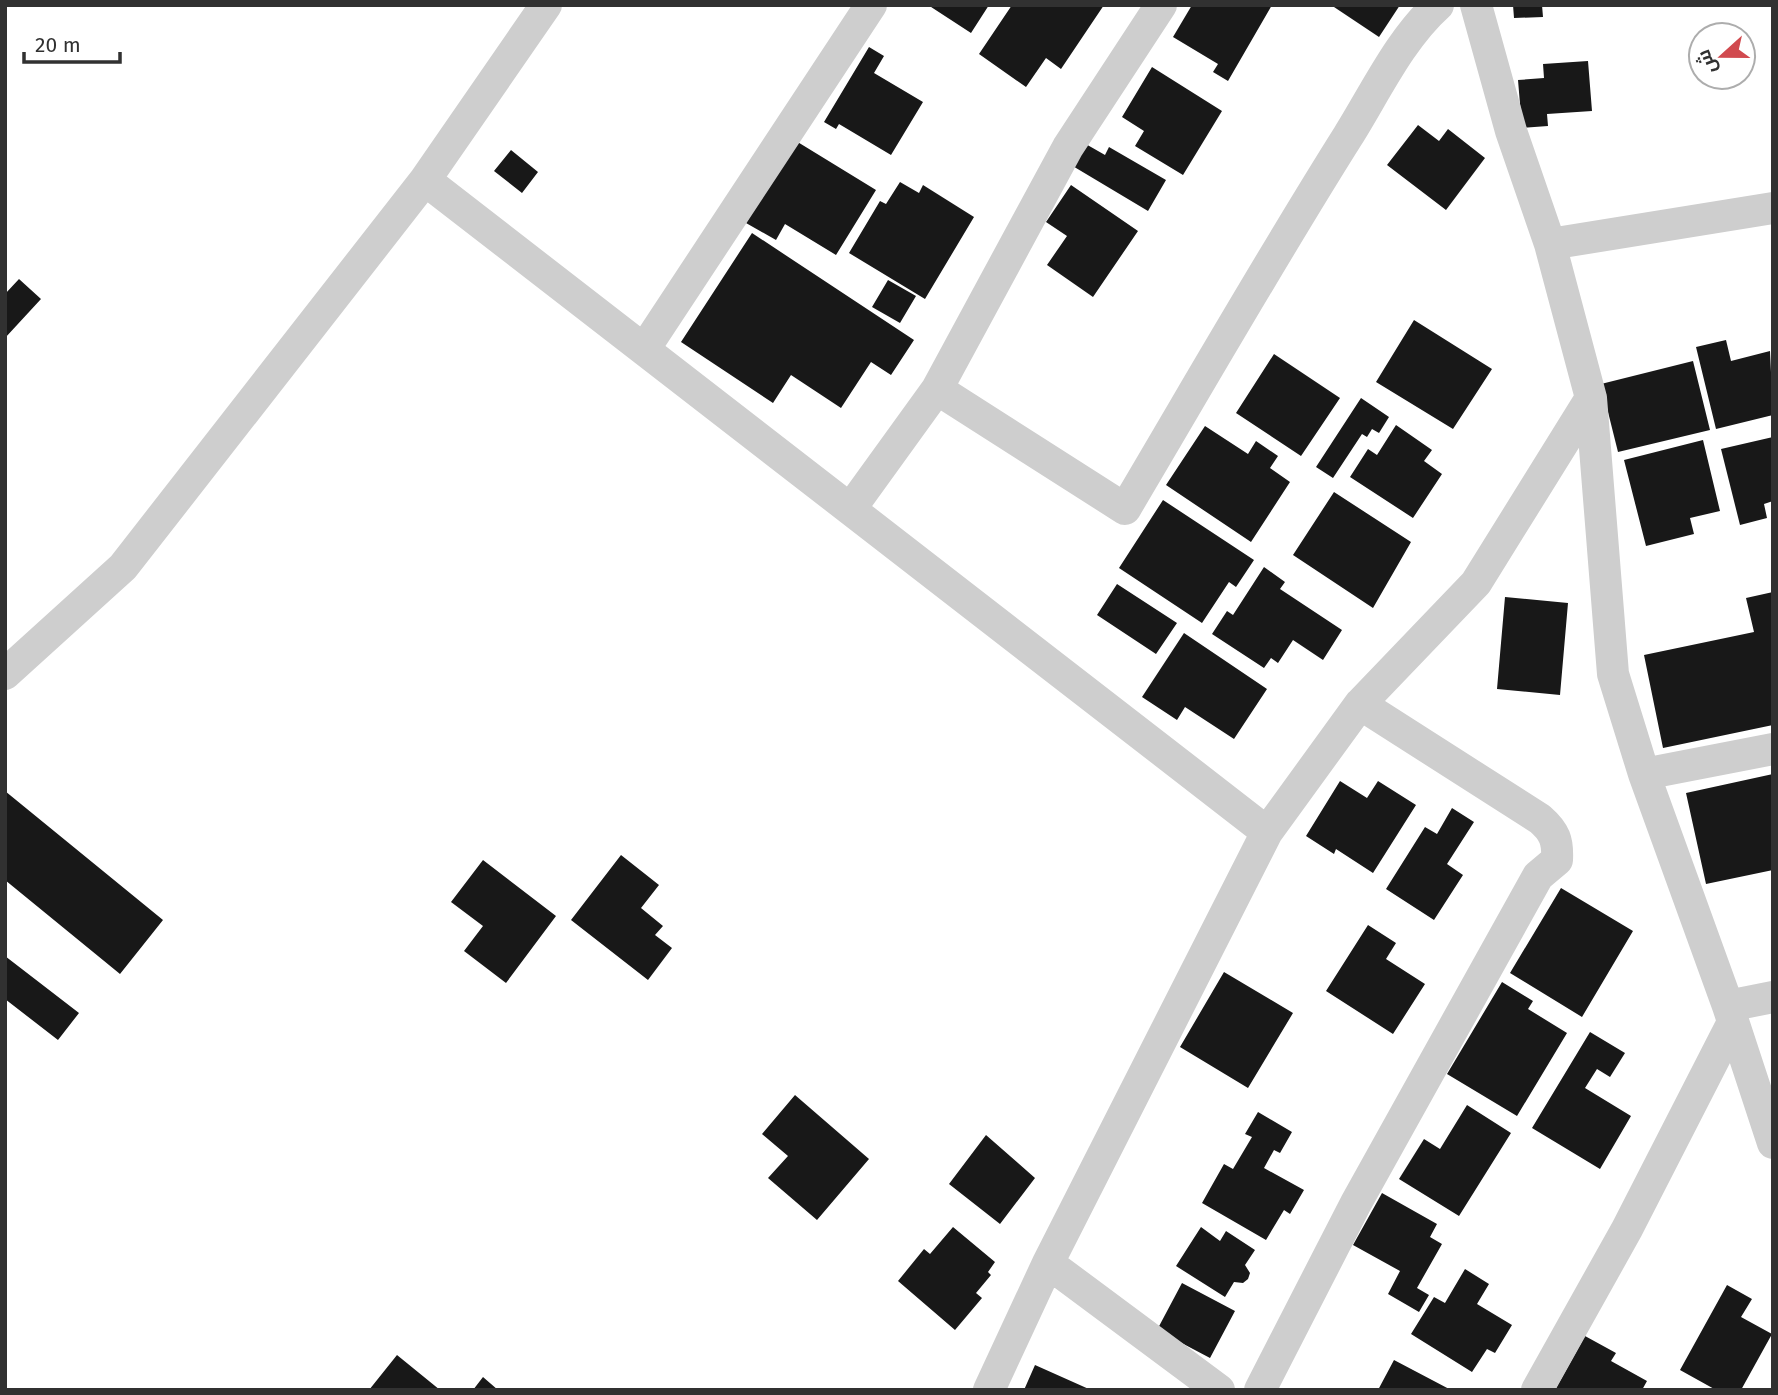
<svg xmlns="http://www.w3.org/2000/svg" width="1778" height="1395" viewBox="0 0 1778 1395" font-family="'Fira Sans',Cairo,sans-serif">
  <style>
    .building { fill: #181818 }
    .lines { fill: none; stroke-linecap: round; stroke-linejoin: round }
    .minor { stroke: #cecece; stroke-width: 32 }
  </style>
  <rect width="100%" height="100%" fill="#fff"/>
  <path class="building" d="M 928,5 L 989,5 L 971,33 Z
    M 1012,5 L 1104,5 L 1061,69 L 1046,58 L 1026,87 L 979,54 Z
    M 1192,5 L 1272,5 L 1228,81 L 1213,72 L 1218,64 L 1173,37 Z
    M 1331,5 L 1400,5 L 1379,37 Z
    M 1513,5 L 1542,5 L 1543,17 L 1514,18 Z
    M 869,47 L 884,56 L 874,73 L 923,102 L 891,155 L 839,124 L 836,129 L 824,122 Z
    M 1588,61 L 1592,111 L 1547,114 L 1548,126 L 1522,128 L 1518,80 L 1544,78 L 1543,64 Z
    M 1152,67 L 1222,111 L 1183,175 L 1135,146 L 1144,131 L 1122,117 Z
    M 1418,125 L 1439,141 L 1448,129 L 1485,158 L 1446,210 L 1387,165 Z
    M 796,141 L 876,190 L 836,255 L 785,224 L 776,240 L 746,223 Z
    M 1084,143 L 1105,155 L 1109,147 L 1166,180 L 1148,211 L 1071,165 Z
    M 511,150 L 538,172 L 522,193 L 494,171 Z
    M 900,182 L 919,193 L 923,185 L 974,217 L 925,299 L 849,253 L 880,201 L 886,204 Z
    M 1071,185 L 1138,231 L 1093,297 L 1047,265 L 1067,236 L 1046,222 Z
    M 752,233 L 914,340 L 891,375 L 871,362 L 841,408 L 791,375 L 773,403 L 681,342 Z
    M 19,279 L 41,299 L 5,338 L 5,294 Z
    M 888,280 L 916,296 L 900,323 L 872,307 Z
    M 1414,320 L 1492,369 L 1453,429 L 1376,382 Z
    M 1726,340 L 1731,361 L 1770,351 L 1773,415 L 1716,429 L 1696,347 Z
    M 1274,354 L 1340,398 L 1301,456 L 1236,413 Z
    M 1693,361 L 1710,430 L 1618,452 L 1601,384 Z
    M 1361,398 L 1389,417 L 1379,433 L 1372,429 L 1367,437 L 1362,434 L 1333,478 L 1316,467 Z
    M 1396,425 L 1432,450 L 1424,461 L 1442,474 L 1413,518 L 1350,477 L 1368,449 L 1377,455 Z
    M 1205,426 L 1248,454 L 1256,441 L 1278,456 L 1270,468 L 1290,482 L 1251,542 L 1166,485 Z
    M 1773,437 L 1773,501 L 1764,504 L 1767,518 L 1740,525 L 1721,449 Z
    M 1703,440 L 1720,511 L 1690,518 L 1694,534 L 1646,546 L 1624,460 Z
    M 1334,492 L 1411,542 L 1373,608 L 1293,555 Z
    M 1163,500 L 1254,560 L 1236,587 L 1229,582 L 1202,623 L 1119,568 Z
    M 1264,567 L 1285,582 L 1280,589 L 1342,630 L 1323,660 L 1293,640 L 1278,663 L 1271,658 L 1264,668 L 1212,634 L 1227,611 L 1233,615 Z
    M 1117,584 L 1177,623 L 1156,654 L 1097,615 Z
    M 1773,592 L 1773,725 L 1663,748 L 1644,655 L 1754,632 L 1746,598 Z
    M 1505,597 L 1568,603 L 1560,695 L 1497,689 Z
    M 1184,633 L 1267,689 L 1234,739 L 1185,707 L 1177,720 L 1142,697 Z
    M 1773,774 L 1773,870 L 1706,884 L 1686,793 Z
    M 1340,781 L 1367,798 L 1378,781 L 1416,805 L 1373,873 L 1336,849 L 1334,854 L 1306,836 Z
    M 5,791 L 163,920 L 120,974 L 5,880 Z
    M 1452,808 L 1474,822 L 1447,864 L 1463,875 L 1434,920 L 1386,889 L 1425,827 L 1437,834 Z
    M 621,855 L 659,885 L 641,908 L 663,926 L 655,935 L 672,948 L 648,980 L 571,920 Z
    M 483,860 L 556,916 L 506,983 L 464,951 L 483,926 L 451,902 Z
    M 1561,888 L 1633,931 L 1582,1017 L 1510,973 Z
    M 1368,925 L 1396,943 L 1386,959 L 1425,984 L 1393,1034 L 1326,991 Z
    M 5,956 L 79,1013 L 58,1040 L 5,999 Z
    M 1224,972 L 1293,1013 L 1248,1088 L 1180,1047 Z
    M 1502,982 L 1533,1001 L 1528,1009 L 1567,1033 L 1517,1116 L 1447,1074 Z
    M 1590,1032 L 1625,1053 L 1610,1077 L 1597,1069 L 1585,1088 L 1631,1116 L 1600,1169 L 1532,1128 Z
    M 795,1095 L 869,1159 L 817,1220 L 768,1178 L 788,1156 L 762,1134 Z
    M 1467,1105 L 1511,1133 L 1459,1216 L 1399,1179 L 1424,1139 L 1440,1149 Z
    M 1258,1112 L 1292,1132 L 1280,1153 L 1274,1150 L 1264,1168 L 1304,1190 L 1290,1214 L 1284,1210 L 1266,1240 L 1202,1203 L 1224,1164 L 1233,1169 L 1252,1137 L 1245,1134 Z
    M 986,1135 L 1035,1178 L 1000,1224 L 949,1184 Z
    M 1382,1193 L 1437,1224 L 1430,1237 L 1442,1244 L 1417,1288 L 1429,1295 L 1419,1312 L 1388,1294 L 1400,1271 L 1353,1245 Z
    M 953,1227 L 995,1262 L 988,1272 L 991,1275 L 976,1293 L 982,1298 L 955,1330 L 898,1281 L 924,1249 L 930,1254 Z
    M 1201,1227 L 1220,1241 L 1226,1231 L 1255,1250 L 1245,1265 L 1250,1273 L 1248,1279 L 1243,1283 L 1234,1282 L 1225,1297 L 1176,1266 Z
    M 1465,1269 L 1489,1284 L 1477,1304 L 1512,1325 L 1495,1353 L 1487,1349 L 1472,1372 L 1411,1334 L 1434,1297 L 1445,1303 Z
    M 1182,1283 L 1235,1311 L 1210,1358 L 1157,1330 Z
    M 1727,1285 L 1752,1299 L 1741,1317 L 1772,1334 L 1741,1390 L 1716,1390 L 1680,1370 Z
    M 1585,1336 L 1616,1353 L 1611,1361 L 1647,1381 L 1642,1390 L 1555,1390 Z
    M 397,1355 L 440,1390 L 369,1390 Z
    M 1394,1360 L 1451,1390 L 1378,1390 Z
    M 1035,1365 L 1091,1390 L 1024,1390 Z
    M 483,1377 L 498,1390 L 473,1390 Z"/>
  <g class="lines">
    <path class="minor" d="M 1476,5 L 1511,131 L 1550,244 L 1591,398 L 1613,674 L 1644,774 L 1728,1006 L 1773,1143
      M 425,180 L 1267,832
      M 1550,244 L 1773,208
      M 645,348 L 871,5
      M 937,389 L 1125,509 C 1199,384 1271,258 1348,136 C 1375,93 1400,39 1438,5
      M 851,508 L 937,389 L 1068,147 L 1161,5
      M 5,674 L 123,567 L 425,180 L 546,5
      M 1644,774 L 1773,749
      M 1728,1006 L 1773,997
      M 1048,1263 L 1219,1390
      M 989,1390 L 1048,1263 L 1267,832 L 1360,704 L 1476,583 L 1591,398
      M 1260,1390 L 1356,1203 L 1538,876 L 1557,860 C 1558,841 1555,832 1540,819 L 1360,704
      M 1537,1390 L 1627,1229 L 1732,1024"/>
  </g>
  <rect width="1778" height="1395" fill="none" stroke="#313131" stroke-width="14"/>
  <g transform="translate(1722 56) rotate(249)"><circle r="33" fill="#ffffff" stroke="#adadad" stroke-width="2"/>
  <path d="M0-5L12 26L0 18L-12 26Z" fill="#d14a4f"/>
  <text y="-10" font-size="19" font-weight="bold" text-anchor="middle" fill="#313131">ش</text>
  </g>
  <path d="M24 52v10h96v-10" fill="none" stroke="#313131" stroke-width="3.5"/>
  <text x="35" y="52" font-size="21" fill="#313131" stroke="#ffffff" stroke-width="5" paint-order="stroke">20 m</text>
</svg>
